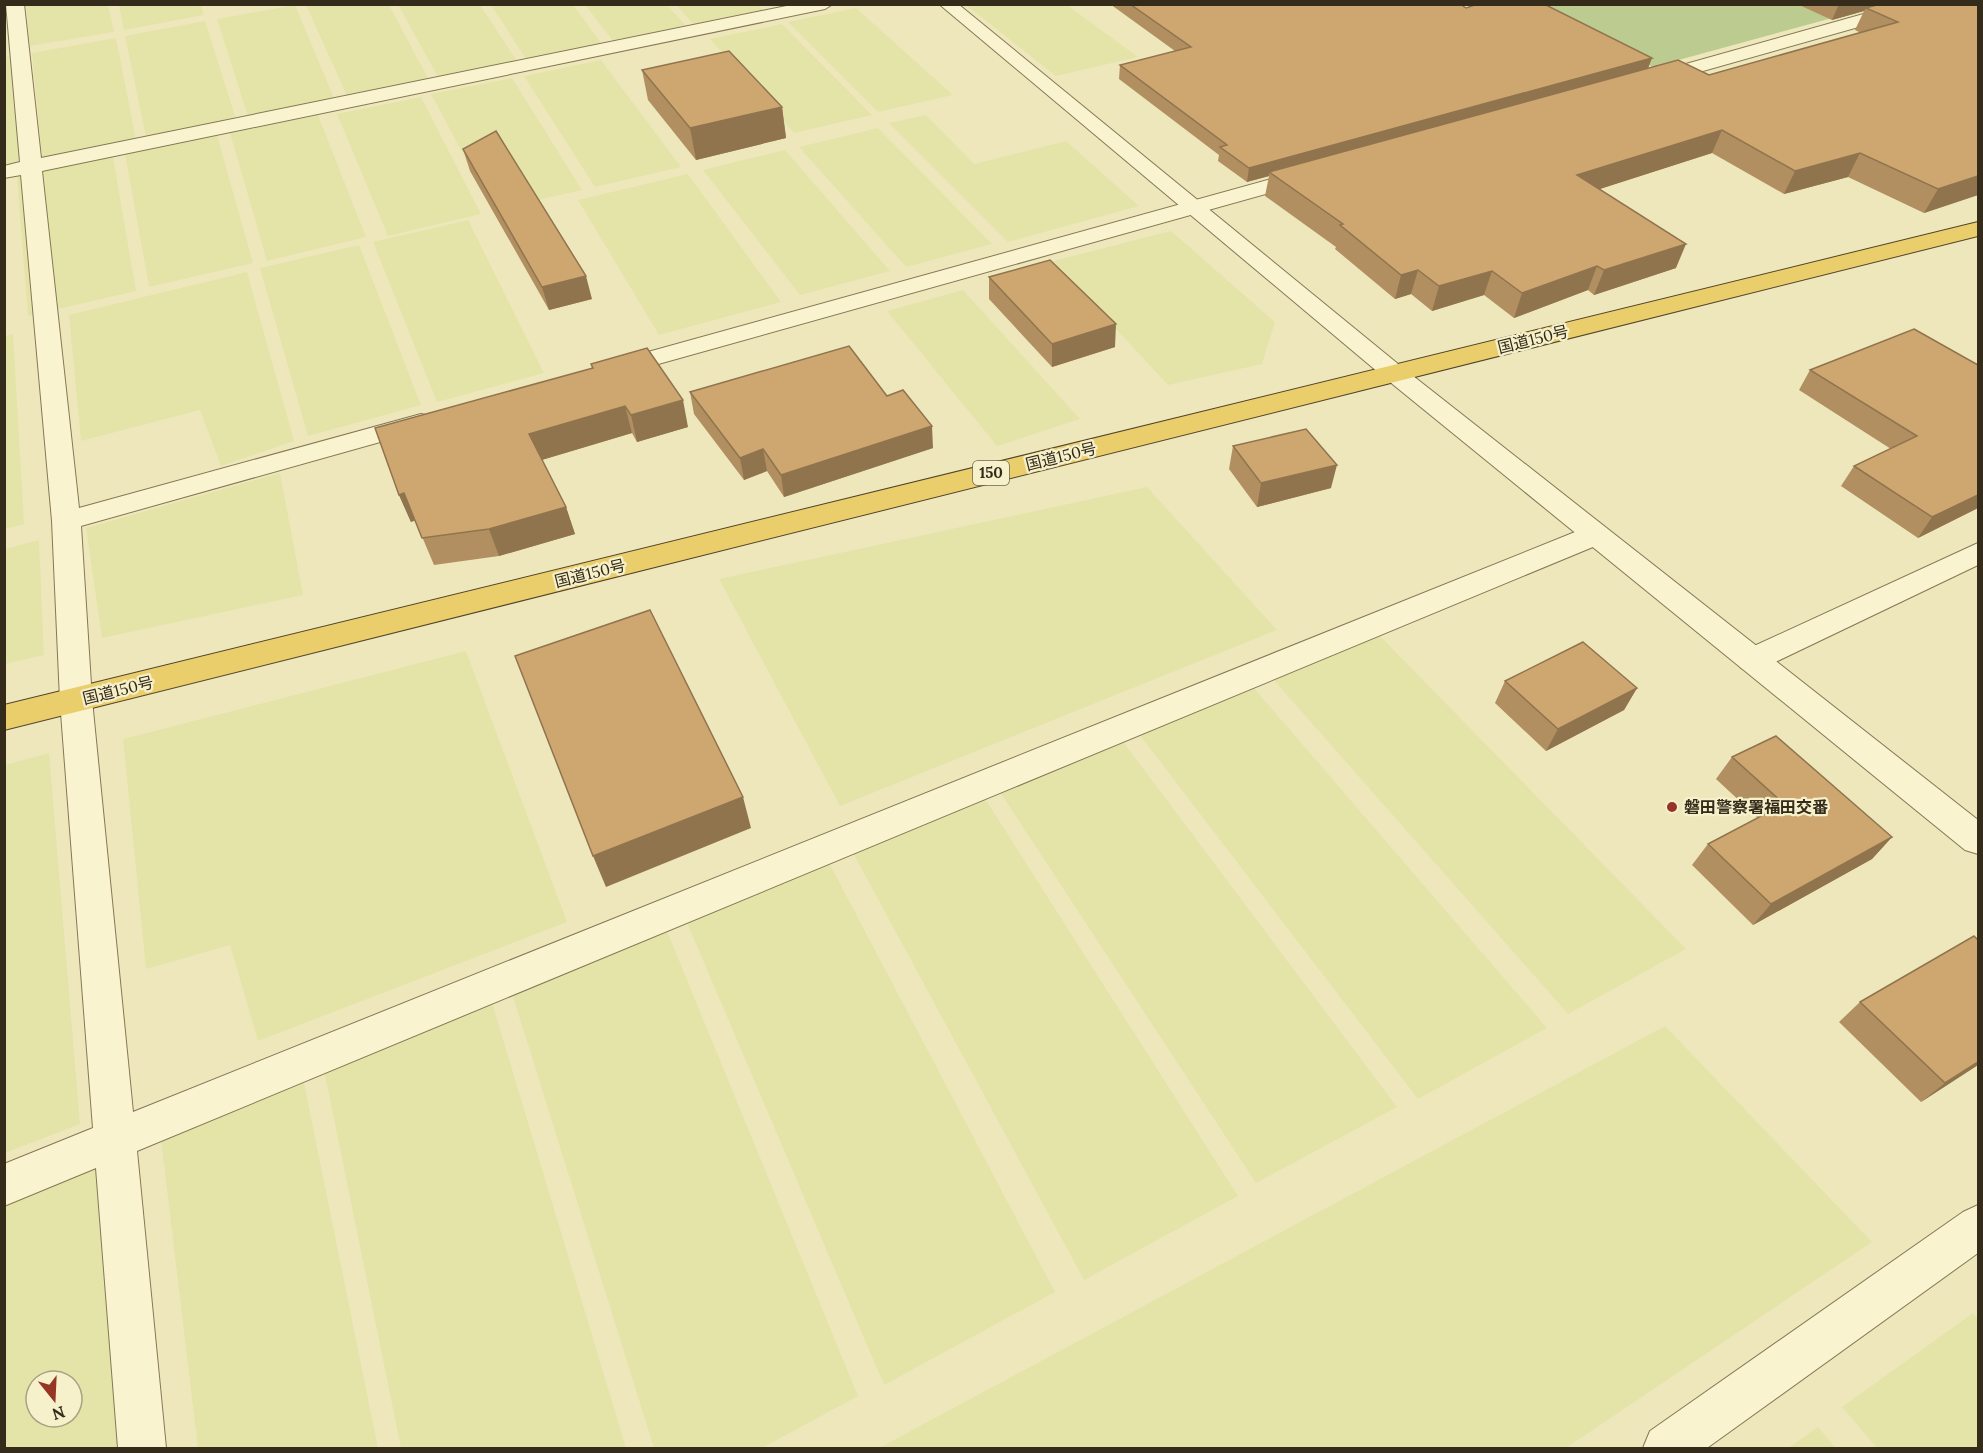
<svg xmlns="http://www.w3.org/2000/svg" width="1983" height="1453" viewBox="0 0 1983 1453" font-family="Lora,'Noto Sans JP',serif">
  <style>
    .farmland { fill: #e4e4a9; fill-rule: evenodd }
    .green { fill: #bccc90 }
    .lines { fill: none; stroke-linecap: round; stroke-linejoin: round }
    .minor-casing { stroke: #867755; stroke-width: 2 }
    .tertiary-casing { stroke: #867755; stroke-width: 2 }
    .trunk-casing { stroke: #53442a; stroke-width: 2 }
    .minor { fill: #f9f3cf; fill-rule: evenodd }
    .tertiary { fill: #f9f3cf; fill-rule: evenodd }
    .trunk { fill: #ebce6c; fill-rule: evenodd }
    .wall { fill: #b18f60 }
    .shaded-wall { fill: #90744e }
    .building { fill: #cea670; stroke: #90744e; stroke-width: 1.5 }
    .poi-dot { fill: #963524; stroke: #f6f0cb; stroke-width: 2 }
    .labels { text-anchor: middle; stroke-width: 4.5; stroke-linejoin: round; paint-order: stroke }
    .shield { fill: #f6f0cb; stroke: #6f6650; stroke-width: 1.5 }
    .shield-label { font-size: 15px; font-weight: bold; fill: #352b1b }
    .street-label { font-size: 16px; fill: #352b1b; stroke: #f6f0cb }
    .poi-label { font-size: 16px; font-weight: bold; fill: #352b1b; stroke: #f6f0cb; text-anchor: start }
  </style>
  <rect width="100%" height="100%" fill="#eee7bc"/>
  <path class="farmland" d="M 26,5 L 108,5 L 114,32 L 30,46 Z
    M 119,5 L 201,5 L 204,15 L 124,30 Z
    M 295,5 L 334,98 L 248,116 L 217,19 Z
    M 306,5 L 389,5 L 429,80 L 347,96 Z
    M 398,5 L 480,5 L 517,61 L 438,77 Z
    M 491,5 L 573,5 L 602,44 L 526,59 Z
    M 585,5 L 667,5 L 687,27 L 614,42 Z
    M 676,5 L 758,5 L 764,11 L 694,25 Z
    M 966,5 L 1067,5 L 1138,57 L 1056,76 Z
    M 856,8 L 953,95 L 878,112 L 788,22 Z
    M 205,21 L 236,119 L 146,137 L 125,36 Z
    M 782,24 L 872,115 L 794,133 L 710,39 Z
    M 116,38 L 136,140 L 42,159 L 32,53 Z
    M 19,55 L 28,161 L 5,166 L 5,57 Z
    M 601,60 L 681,167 L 595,187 L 524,76 Z
    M 512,78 L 582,190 L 493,210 L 431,94 Z
    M 421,97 L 481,214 L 388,236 L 337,114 Z
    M 318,115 L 366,237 L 267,261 L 230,133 Z
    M 926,115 L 974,164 L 1066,141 L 1139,206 L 1008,242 L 889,123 Z
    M 878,128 L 992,244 L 906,267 L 799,147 Z
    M 217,135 L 253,263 L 149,287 L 125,154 Z
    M 785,150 L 890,271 L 800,295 L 703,170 Z
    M 113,157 L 136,291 L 28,316 L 17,177 Z
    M 688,174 L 781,302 L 659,335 L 578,200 Z
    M 468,220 L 544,373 L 437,402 L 373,242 Z
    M 1171,231 L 1275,322 L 1262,364 L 1168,385 L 1053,261 Z
    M 359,245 L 421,405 L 308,436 L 260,268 Z
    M 247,272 L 294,441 L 221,466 L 200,410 L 81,441 L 69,315 Z
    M 963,290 L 1080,419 L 997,446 L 887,311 Z
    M 13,334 L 24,524 L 5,529 L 4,336 Z
    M 280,473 L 303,595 L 102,638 L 86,528 Z
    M 1147,487 L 1277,630 L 840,806 L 719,579 Z
    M 39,540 L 44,655 L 5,664 L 5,549 Z
    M 1378,634 L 1686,949 L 1568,1014 L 1272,678 Z
    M 466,651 L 567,922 L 258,1041 L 230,945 L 146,969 L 123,739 Z
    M 1253,687 L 1547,1028 L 1418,1099 L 1139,734 Z
    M 1121,739 L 1397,1107 L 1256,1183 L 998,789 Z
    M 49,753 L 80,1124 L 5,1153 L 5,765 Z
    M 984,797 L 1238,1196 L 1084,1280 L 852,851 Z
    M 827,859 L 1055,1292 L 884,1385 L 685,918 Z
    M 664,924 L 858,1396 L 762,1448 L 654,1448 L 510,987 Z
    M 490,996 L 626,1448 L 401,1448 L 323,1065 Z
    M 1665,1026 L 1872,1242 L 1566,1448 L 879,1448 Z
    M 304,1083 L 378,1448 L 198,1448 L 161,1140 Z
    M 117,1137 L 145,1448 L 5,1448 L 4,1183 ZM 36,1381 L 72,1381 L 72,1417 L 36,1417 Z
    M 1973,1313 L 1978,1319 L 1978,1448 L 1877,1448 L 1842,1407 Z
    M 1818,1427 L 1836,1448 L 1788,1448 Z"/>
  <path class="green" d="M 1530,5 L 1880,5 L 1653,67 Z"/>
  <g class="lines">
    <defs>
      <path id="minor" d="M 6,4 L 24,4 L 41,158 L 796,4 L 833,4 L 825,9 L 42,171 L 79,508 L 421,414 L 430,416 L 434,422 L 430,428 L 81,526 L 92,700 L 133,1112 L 1585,528 L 1595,525 L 1605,528 L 1609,535 L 1605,542 L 137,1151 L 166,1448 L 118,1448 L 96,1168 L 4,1206 L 4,1164 L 93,1128 L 60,700 L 52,521 L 21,175 L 4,178 L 4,166 L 20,162 Z
        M 1899,4 L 1928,4 L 1926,8 L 1657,84 L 1650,86 L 1640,80 L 1643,76 Z
        M 1311,168 L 1319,169 L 1322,174 L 1319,179 L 619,375 L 610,378 L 601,375 L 597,370 L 601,365 Z
        M 1978,543 L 1978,565 L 1763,668 L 1752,672 L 1741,668 L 1736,660 L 1741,652 Z
        M 1978,1205 L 1978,1253 L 1707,1448 L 1643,1448 L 1650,1431 L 1963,1212 Z"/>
      <path id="tertiary" d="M 939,4 L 958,4 L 1403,368 L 1978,820 L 1978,854 L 1965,850 L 1385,378 Z"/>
      <path id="trunk" d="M 1978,222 L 1978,236 L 4,730 L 4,705 Z"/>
    </defs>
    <use href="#minor" class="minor-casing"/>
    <use href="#tertiary" class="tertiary-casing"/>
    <use href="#trunk" class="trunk-casing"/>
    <use href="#minor" class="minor"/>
    <use href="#tertiary" class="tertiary"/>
    <use href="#trunk" class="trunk"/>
  </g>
  <path class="wall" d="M 1110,4 L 1460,4 L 1466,8 L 1652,58 L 1648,68 L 1709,75 L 1861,33 L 1855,30 L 1864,11 L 1832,20 L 1797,4 L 1978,4 L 1978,195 L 1924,213 L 1848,177 L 1784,194 L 1712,153 L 1599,189 L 1676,268 L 1594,295 L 1588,290 L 1514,318 L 1484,295 L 1432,311 L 1411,294 L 1395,299 L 1335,249 L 1336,247 L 1265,196 L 1269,176 L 1247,182 L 1218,161 L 1219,155 L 1119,79 L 1120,65 L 1175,51 Z
    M 642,70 L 782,107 L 786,138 L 696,160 L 648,100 Z
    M 463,149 L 592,299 L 549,310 L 470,171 Z
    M 989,277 L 1115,347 L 1052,367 L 989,299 Z
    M 1914,329 L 1978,508 L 1918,538 L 1841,486 L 1854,466 L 1891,449 L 1799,390 L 1810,370 Z
    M 591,364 L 688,427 L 637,442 L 632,433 L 542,460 L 566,507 L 575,534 L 499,556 L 434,565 L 415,520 L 411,522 L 399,495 L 592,368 Z
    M 690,392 L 887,396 L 933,448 L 784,497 L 767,471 L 744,480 L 694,414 Z
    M 1233,446 L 1331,488 L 1257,507 L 1229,469 Z
    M 1505,681 L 1637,688 L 1624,710 L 1546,751 L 1495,703 Z
    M 1732,757 L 1892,837 L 1872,859 L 1753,925 L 1692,865 L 1708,844 L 1758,818 L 1716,779 Z
    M 1978,940 L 1978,1065 L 1921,1102 L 1839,1022 L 1860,1002 Z"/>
  <path class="shaded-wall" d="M 1839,4 L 1888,4 L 1866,8 L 1864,11 L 1832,20 Z
    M 1652,58 L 1647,71 L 1269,172 L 1269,176 L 1247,182 L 1249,168 Z
    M 782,107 L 786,138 L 696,160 L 690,128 Z
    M 1722,130 L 1712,153 L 1569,199 L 1577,175 Z
    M 1860,153 L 1848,177 L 1784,194 L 1795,171 Z
    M 1978,172 L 1978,195 L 1924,213 L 1938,189 Z
    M 1686,244 L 1676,268 L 1594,295 L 1604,270 Z
    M 1597,266 L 1588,290 L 1514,318 L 1522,293 Z
    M 1418,270 L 1411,294 L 1395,299 L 1401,275 Z
    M 1492,271 L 1484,295 L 1432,311 L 1439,286 Z
    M 586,276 L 592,299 L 549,310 L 542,287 Z
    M 1116,324 L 1115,347 L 1052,367 L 1052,344 Z
    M 683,400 L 688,427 L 637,442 L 631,415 Z
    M 625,406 L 632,433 L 538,461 L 529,434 Z
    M 932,426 L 933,448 L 784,497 L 781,475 Z
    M 763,449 L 767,471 L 744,480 L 740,458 Z
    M 1337,465 L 1331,488 L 1257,507 L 1261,483 Z
    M 404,493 L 416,520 L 411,522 L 399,495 Z
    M 1978,495 L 1978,508 L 1918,538 L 1932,517 Z
    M 566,507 L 575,534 L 499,556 L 489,529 Z
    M 1637,688 L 1624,710 L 1546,751 L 1558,729 Z
    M 743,797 L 751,828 L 606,887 L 593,856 Z
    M 1892,837 L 1872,859 L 1753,925 L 1771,904 Z
    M 1978,1062 L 1978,1065 L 1921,1102 L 1945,1083 Z"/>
  <path class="building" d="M 1130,4 L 1460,4 L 1466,8 L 1478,4 L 1544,4 L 1652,58 L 1249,168 L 1220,147 L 1227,145 L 1120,65 L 1191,47 Z
    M 1880,4 L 1978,4 L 1978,176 L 1938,189 L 1860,153 L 1795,171 L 1722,130 L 1577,175 L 1686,244 L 1604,270 L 1597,266 L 1522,293 L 1492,271 L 1439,286 L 1418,270 L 1401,275 L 1340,225 L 1343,224 L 1269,172 L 1678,60 L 1709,75 L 1898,22 L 1866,8 Z
    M 729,51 L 782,107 L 690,128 L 642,70 Z
    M 496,131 L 586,276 L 542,287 L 463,149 Z
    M 1050,260 L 1116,324 L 1052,344 L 989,277 Z
    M 1914,329 L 1978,365 L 1978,495 L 1932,517 L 1854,466 L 1917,436 L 1810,370 Z
    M 849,346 L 887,396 L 903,390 L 932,426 L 781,475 L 763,449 L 740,458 L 690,392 Z
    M 647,348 L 683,400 L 631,415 L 625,406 L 529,434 L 566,507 L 489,529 L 422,538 L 404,493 L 399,495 L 375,428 L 593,368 L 591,364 Z
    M 1306,429 L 1337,465 L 1261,483 L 1233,446 Z
    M 650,610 L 743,797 L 593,856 L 515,656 Z
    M 1583,642 L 1637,688 L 1558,729 L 1505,681 Z
    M 1776,736 L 1892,837 L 1771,904 L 1708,844 L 1784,804 L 1732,757 Z
    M 1974,936 L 1978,940 L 1978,1062 L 1945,1083 L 1860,1002 Z"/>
  <circle class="poi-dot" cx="1672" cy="807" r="6"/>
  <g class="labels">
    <rect class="shield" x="973" y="461" width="36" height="24" rx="4.5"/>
    <g class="shield-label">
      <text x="991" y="478">150</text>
    </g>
    <g class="street-label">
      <text transform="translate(1533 339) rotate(-14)" y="6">国道150号</text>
      <text transform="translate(1061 456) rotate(-14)" y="6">国道150号</text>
      <text transform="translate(590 573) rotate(-14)" y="6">国道150号</text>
      <text transform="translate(118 690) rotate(-14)" y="6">国道150号</text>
    </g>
    <g class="poi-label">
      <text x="1684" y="813">磐田警察署福田交番</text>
    </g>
  </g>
  <rect width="1983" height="1453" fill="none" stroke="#352b1b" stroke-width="12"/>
  <g transform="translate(54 1399) rotate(162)"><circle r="28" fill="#f6f0cb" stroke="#a9a185" stroke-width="1.5"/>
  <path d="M0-4.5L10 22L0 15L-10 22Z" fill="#963524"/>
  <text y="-9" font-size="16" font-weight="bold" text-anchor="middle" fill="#352b1b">N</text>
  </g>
</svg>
